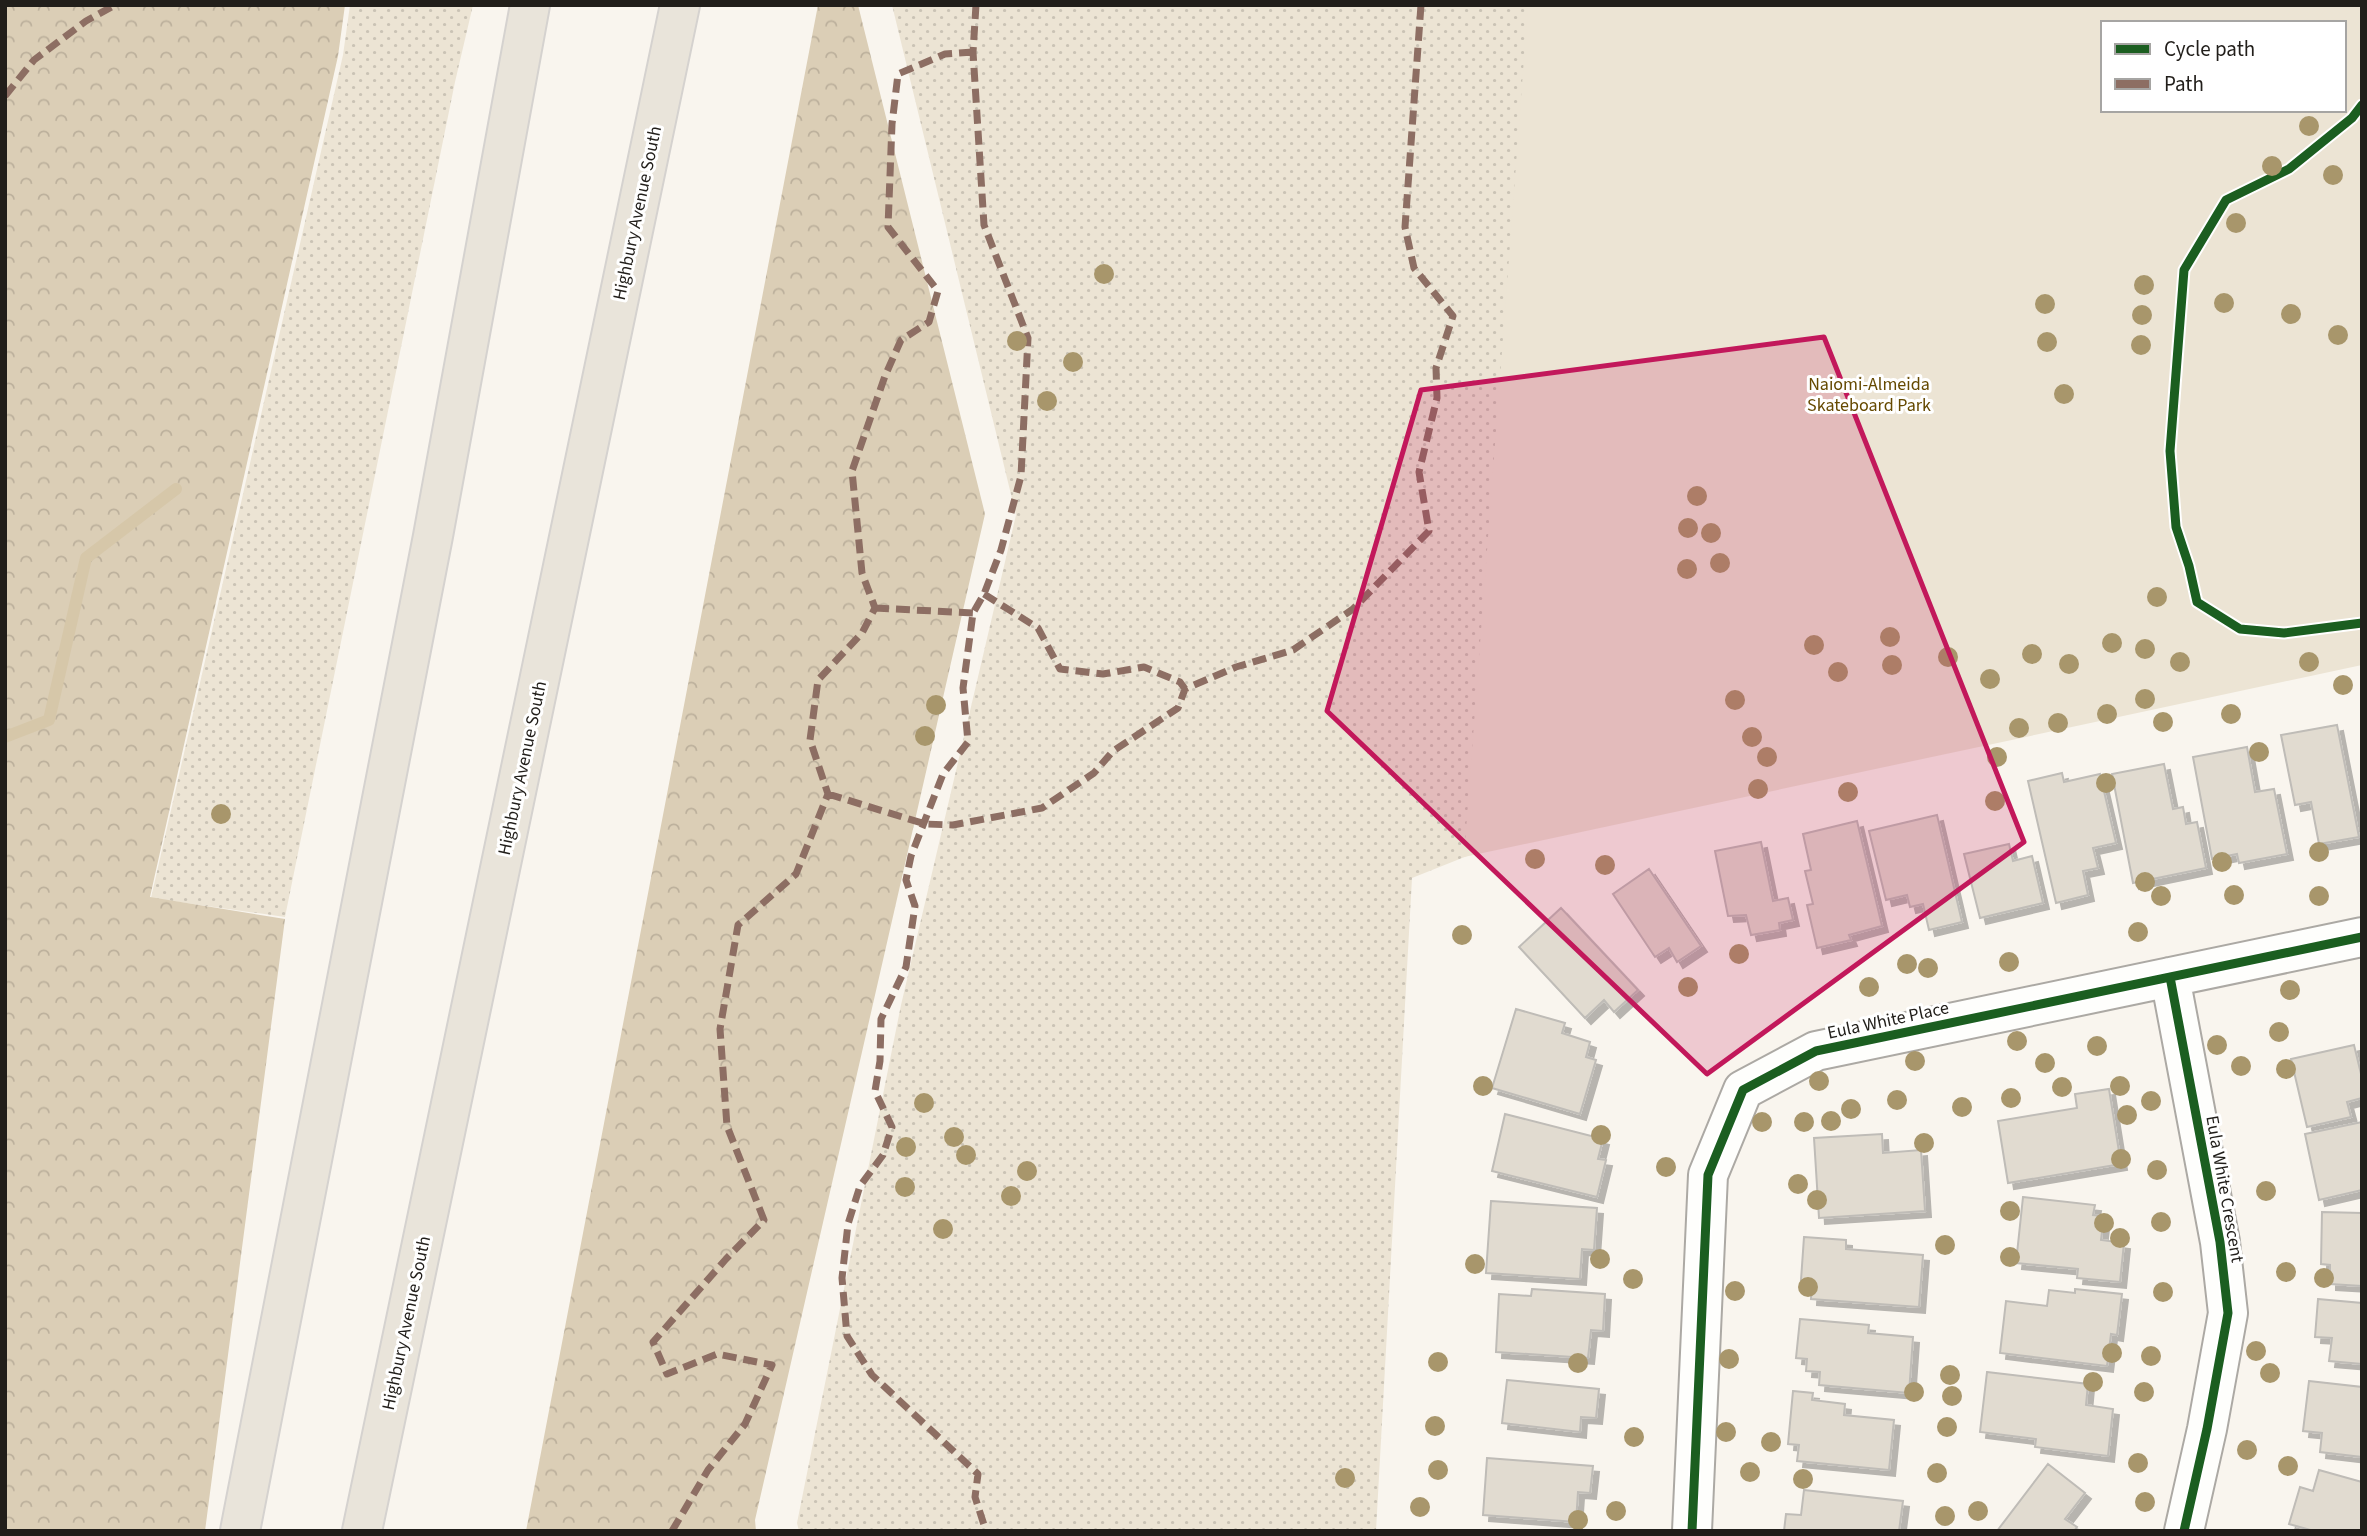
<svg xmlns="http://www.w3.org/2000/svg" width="2367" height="1536" viewBox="0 0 2367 1536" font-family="'Source Sans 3',sans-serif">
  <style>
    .grass { fill: url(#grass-dots) }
    .forest { fill: url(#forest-crowns) }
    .park { fill: #ece4d4; fill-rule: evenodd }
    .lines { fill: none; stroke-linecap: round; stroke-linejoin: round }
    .stream { stroke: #d6c7a9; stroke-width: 12 }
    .building { fill: #e1dbd0; stroke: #bfbcb7; stroke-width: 2; filter: url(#shadow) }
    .minor-casing { stroke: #aca9a4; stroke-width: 42 }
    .highway-casing { stroke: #d5d2cf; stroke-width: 42 }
    .minor { stroke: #fefefc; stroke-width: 38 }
    .highway { stroke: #e9e4da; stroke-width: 38 }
    .quiet { stroke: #8d6e63; stroke-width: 7; stroke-dasharray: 14 7; stroke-linecap: butt }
    .cycleway-casing { stroke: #fff; stroke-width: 13 }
    .cycleway { stroke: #1b5e20; stroke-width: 9 }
    .tree { fill: #a8966b }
    .marked { fill: #c2185b; fill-opacity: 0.2; stroke: #c2185b; stroke-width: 5; stroke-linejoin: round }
    .labels { text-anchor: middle; stroke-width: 6; stroke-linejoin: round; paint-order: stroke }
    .street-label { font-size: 18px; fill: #211e1a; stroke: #fff }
    .park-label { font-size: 18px; fill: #654900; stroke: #fff }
  </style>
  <defs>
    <pattern id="grass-dots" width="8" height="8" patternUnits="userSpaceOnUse" patternTransform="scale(1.75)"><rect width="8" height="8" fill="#ece4d4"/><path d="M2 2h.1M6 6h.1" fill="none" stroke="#cac3b5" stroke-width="1.8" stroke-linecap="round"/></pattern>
    <pattern id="forest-crowns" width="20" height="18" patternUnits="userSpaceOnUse" patternTransform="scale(1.75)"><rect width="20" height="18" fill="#dbceb6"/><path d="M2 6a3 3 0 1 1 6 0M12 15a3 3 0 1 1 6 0" fill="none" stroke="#bcb09c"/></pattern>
    <filter id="shadow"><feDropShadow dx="6" dy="6" stdDeviation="0" flood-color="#0004"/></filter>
  </defs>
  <rect width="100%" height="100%" fill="#f9f5ee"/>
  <path class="grass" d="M 350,5 L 473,5 L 455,82 L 285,917 L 151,898 L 343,55 Z
    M 892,5 L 1613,5 L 1730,751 L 1412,878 L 1376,1531 L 799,1531 L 797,1523 L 901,1005 L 1016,515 Z"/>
  <path class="forest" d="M 5,5 L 345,5 L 338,56 L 150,897 L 285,919 L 205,1531 L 5,1531 Z
    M 818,5 L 858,5 L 985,514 L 755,1520 L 756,1531 L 526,1531 Z"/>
  <path class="park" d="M 1528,5 L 2362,5 L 2362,665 L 1464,857 ZM 2103,23 L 2344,23 L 2344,110 L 2103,110 Z"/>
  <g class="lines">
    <path class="stream" d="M 5,737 L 49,720 L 86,558 L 176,489"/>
  </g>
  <path class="building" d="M 2337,725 L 2359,837 L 2319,844 L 2311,802 L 2295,805 L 2281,735 Z
    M 2247,747 L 2255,792 L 2274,789 L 2287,854 L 2239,863 L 2237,854 L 2212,859 L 2193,757 Z
    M 2164,764 L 2173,809 L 2183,807 L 2186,824 L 2197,822 L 2206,868 L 2133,883 L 2112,774 Z
    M 2062,773 L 2064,782 L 2100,774 L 2116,843 L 2093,848 L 2098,868 L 2083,871 L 2088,895 L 2056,903 L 2028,781 Z
    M 1937,815 L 1962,922 L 1929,930 L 1923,904 L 1910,907 L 1907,895 L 1886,900 L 1869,831 Z
    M 1857,821 L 1882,926 L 1849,935 L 1851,940 L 1817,948 L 1807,905 L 1813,904 L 1805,871 L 1811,870 L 1803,834 Z
    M 1761,842 L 1773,901 L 1788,898 L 1793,920 L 1779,923 L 1780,930 L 1751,935 L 1746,915 L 1728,916 L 1715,851 Z
    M 2009,844 L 2013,861 L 2032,856 L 2043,903 L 1980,918 L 1964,854 Z
    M 1649,869 L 1701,946 L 1677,962 L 1669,948 L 1655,957 L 1613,894 Z
    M 1561,908 L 1638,990 L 1614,1012 L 1604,1000 L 1585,1018 L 1519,947 Z
    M 1516,1009 L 1565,1023 L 1562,1033 L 1590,1042 L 1586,1057 L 1596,1060 L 1580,1114 L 1492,1088 Z
    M 2354,1045 L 2362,1078 L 2362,1098 L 2347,1102 L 2351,1117 L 2307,1127 L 2291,1059 Z
    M 2109,1089 L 2121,1164 L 2008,1183 L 1998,1121 L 2077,1108 L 2075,1094 Z
    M 1505,1114 L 1603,1139 L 1598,1159 L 1606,1160 L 1597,1197 L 1492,1171 Z
    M 2362,1122 L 2362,1190 L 2319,1200 L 2305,1134 Z
    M 1882,1134 L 1883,1153 L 1921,1150 L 1925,1211 L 1819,1218 L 1814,1138 Z
    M 2023,1197 L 2095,1205 L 2093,1215 L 2104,1216 L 2101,1240 L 2124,1243 L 2120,1282 L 2077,1278 L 2078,1269 L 2016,1263 Z
    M 1491,1201 L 1597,1208 L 1594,1250 L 1582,1249 L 1580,1279 L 1486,1273 Z
    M 2322,1212 L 2362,1213 L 2362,1286 L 2330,1284 L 2330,1265 L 2321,1264 Z
    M 1804,1237 L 1846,1240 L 1846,1249 L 1923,1255 L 1919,1307 L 1811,1299 L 1812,1281 L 1801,1280 Z
    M 1532,1289 L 1605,1294 L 1603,1331 L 1591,1330 L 1588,1358 L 1496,1352 L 1499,1294 L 1531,1296 Z
    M 2075,1289 L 2122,1294 L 2117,1335 L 2111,1334 L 2107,1366 L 2000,1353 L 2006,1301 L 2047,1306 L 2049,1290 L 2075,1293 Z
    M 2318,1299 L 2362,1303 L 2362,1364 L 2329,1361 L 2332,1338 L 2315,1337 Z
    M 1800,1319 L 1869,1325 L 1868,1333 L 1913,1337 L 1909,1393 L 1819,1385 L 1820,1372 L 1806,1371 L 1807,1359 L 1796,1358 Z
    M 1987,1372 L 2088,1384 L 2086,1405 L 2113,1409 L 2108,1456 L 2035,1447 L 2036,1439 L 1980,1432 Z
    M 1507,1380 L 1599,1389 L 1596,1418 L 1581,1417 L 1580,1432 L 1502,1423 Z
    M 2309,1381 L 2362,1387 L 2362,1457 L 2320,1452 L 2322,1433 L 2303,1431 Z
    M 1793,1391 L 1813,1393 L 1812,1400 L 1845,1404 L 1844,1415 L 1894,1420 L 1889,1470 L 1797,1461 L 1799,1445 L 1788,1444 Z
    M 1487,1458 L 1593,1466 L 1590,1493 L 1578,1492 L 1576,1522 L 1483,1515 Z
    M 2048,1464 L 2085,1493 L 2065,1519 L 2077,1527 L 2074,1531 L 1997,1531 Z
    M 2319,1470 L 2362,1482 L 2362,1531 L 2314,1531 L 2289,1524 L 2300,1487 L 2313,1491 Z
    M 1804,1490 L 1903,1501 L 1899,1531 L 1784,1531 L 1786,1514 L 1801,1515 Z"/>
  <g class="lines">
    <defs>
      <path id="minor" d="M 2170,977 L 2220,1242 L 2228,1313 L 2207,1429 L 2184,1531
        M 1692,1531 L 1708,1175 L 1743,1090 L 1816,1051 L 2362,937"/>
      <path id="highway" d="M 240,1531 L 433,536 L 530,5
        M 362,1531 L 680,5"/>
    </defs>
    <use href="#minor" class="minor-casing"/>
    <use href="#highway" class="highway-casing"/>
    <use href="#minor" class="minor"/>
    <use href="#highway" class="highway"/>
    <path class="quiet" d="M 976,5 L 973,52 L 984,225 L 1028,338 L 1021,476 L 1001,550 L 984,594 L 973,613 L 963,688 L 968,742 L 943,774 L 911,856 L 906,880 L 915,906 L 906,967 L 881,1019 L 880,1061 L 875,1091 L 892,1127 L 883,1155 L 860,1186 L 848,1224 L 842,1278 L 847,1336 L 872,1375 L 978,1474 L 975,1497 L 986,1531
      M 5,96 L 34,60 L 86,21 L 115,5
      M 984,594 L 1038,628 L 1060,669 L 1103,674 L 1144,667 L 1180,682 L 1185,689
      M 875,608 L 973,613
      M 828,794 L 925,824 L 953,825 L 1042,808 L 1094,773 L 1113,751 L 1178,708 L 1185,689 L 1236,667 L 1293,650 L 1353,609 L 1429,531 L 1419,472 L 1437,398 L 1436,368 L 1453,316 L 1414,268 L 1405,227 L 1421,5
      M 672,1531 L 708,1470 L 745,1424 L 772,1365 L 717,1354 L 667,1374 L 653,1342 L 726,1259 L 764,1220 L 727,1126 L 720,1029 L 738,925 L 796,874 L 828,794 L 810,740 L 818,680 L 862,633 L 875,608 L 862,573 L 852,471 L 885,376 L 901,340 L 929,322 L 938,291 L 888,227 L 892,124 L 898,74 L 945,54 L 973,52"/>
    <defs>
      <path id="cycleway" d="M 2362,105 L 2352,118 L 2289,169 L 2226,200 L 2184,270 L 2170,451 L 2176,527 L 2189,566 L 2197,602 L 2240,629 L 2284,633 L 2362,623
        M 2170,977 L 2220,1242 L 2228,1313 L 2207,1429 L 2184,1531
        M 1692,1531 L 1708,1175 L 1743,1090 L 1816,1051 L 2362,937"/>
    </defs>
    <use href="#cycleway" class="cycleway-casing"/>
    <use href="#cycleway" class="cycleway"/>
  </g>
  <g class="tree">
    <circle cx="2309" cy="126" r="10"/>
    <circle cx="2272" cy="166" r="10"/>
    <circle cx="2333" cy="175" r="10"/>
    <circle cx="2236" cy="223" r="10"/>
    <circle cx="1104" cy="274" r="10"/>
    <circle cx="2144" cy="285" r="10"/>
    <circle cx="2224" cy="303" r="10"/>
    <circle cx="2045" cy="304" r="10"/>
    <circle cx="2291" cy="314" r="10"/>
    <circle cx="2142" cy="315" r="10"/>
    <circle cx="2338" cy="335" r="10"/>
    <circle cx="1017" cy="341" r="10"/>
    <circle cx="2047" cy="342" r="10"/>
    <circle cx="2141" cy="345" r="10"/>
    <circle cx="1073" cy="362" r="10"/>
    <circle cx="2064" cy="394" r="10"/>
    <circle cx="1047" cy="401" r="10"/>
    <circle cx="1697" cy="496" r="10"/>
    <circle cx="1688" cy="528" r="10"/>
    <circle cx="1711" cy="533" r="10"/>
    <circle cx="1720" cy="563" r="10"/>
    <circle cx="1687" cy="569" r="10"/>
    <circle cx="2157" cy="597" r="10"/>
    <circle cx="1890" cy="637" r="10"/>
    <circle cx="2112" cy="643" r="10"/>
    <circle cx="1814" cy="645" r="10"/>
    <circle cx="2145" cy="649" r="10"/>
    <circle cx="2032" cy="654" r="10"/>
    <circle cx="1948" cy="657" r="10"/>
    <circle cx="2180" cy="662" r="10"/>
    <circle cx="2309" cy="662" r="10"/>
    <circle cx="2069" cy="664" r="10"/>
    <circle cx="1892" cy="665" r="10"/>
    <circle cx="1838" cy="672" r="10"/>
    <circle cx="1990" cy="679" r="10"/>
    <circle cx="2343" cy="685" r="10"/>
    <circle cx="2145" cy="699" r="10"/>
    <circle cx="1735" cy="700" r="10"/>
    <circle cx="936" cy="705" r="10"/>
    <circle cx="2107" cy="714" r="10"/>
    <circle cx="2231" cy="714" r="10"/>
    <circle cx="2163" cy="722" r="10"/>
    <circle cx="2058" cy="723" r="10"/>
    <circle cx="2019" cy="728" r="10"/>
    <circle cx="925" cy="736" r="10"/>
    <circle cx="1752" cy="737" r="10"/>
    <circle cx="2259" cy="752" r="10"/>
    <circle cx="1767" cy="757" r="10"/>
    <circle cx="1997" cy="757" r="10"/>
    <circle cx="2106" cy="783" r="10"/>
    <circle cx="1758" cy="789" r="10"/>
    <circle cx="1848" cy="792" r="10"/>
    <circle cx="1995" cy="801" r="10"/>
    <circle cx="221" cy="814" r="10"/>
    <circle cx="2319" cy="852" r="10"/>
    <circle cx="1535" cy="859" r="10"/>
    <circle cx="2222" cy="862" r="10"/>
    <circle cx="1605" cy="865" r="10"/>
    <circle cx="2145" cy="882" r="10"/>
    <circle cx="2234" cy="895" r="10"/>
    <circle cx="2161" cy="896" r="10"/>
    <circle cx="2319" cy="896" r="10"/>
    <circle cx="2138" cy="932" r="10"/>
    <circle cx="1462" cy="935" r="10"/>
    <circle cx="1739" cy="954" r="10"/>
    <circle cx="2009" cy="962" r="10"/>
    <circle cx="1907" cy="964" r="10"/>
    <circle cx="1928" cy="968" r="10"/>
    <circle cx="1688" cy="987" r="10"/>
    <circle cx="1869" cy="987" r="10"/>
    <circle cx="2290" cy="990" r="10"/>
    <circle cx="2279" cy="1032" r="10"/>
    <circle cx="2017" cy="1041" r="10"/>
    <circle cx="2217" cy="1045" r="10"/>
    <circle cx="2097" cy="1046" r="10"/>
    <circle cx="1915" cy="1061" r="10"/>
    <circle cx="2045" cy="1063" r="10"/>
    <circle cx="2241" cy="1066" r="10"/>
    <circle cx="2286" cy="1069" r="10"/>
    <circle cx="1819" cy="1081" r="10"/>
    <circle cx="1483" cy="1086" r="10"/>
    <circle cx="2120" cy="1086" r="10"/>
    <circle cx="2062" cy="1087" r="10"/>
    <circle cx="2011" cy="1098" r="10"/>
    <circle cx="1897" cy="1100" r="10"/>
    <circle cx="2151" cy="1101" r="10"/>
    <circle cx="924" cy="1103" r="10"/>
    <circle cx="1962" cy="1107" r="10"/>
    <circle cx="1851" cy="1109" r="10"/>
    <circle cx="2127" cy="1115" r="10"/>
    <circle cx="1831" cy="1121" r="10"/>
    <circle cx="1762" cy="1122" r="10"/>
    <circle cx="1804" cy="1122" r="10"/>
    <circle cx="1601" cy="1135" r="10"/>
    <circle cx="954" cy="1137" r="10"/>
    <circle cx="1924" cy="1143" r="10"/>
    <circle cx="906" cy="1147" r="10"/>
    <circle cx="966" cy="1155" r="10"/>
    <circle cx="2121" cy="1159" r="10"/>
    <circle cx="1666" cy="1167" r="10"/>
    <circle cx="2157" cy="1170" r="10"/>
    <circle cx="1027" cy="1171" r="10"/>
    <circle cx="1798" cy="1184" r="10"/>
    <circle cx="905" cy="1187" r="10"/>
    <circle cx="2266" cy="1191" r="10"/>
    <circle cx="1011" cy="1196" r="10"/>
    <circle cx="1817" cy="1200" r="10"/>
    <circle cx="2010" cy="1211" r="10"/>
    <circle cx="2161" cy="1222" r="10"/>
    <circle cx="2104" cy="1223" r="10"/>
    <circle cx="943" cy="1229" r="10"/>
    <circle cx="2120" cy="1238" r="10"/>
    <circle cx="1945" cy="1245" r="10"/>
    <circle cx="2010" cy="1257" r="10"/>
    <circle cx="1600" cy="1259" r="10"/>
    <circle cx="1475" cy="1264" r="10"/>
    <circle cx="2286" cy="1272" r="10"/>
    <circle cx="2324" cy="1278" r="10"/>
    <circle cx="1633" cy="1279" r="10"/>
    <circle cx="1808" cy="1287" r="10"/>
    <circle cx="1735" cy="1291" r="10"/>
    <circle cx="2163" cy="1292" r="10"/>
    <circle cx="2256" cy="1351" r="10"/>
    <circle cx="2112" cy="1353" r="10"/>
    <circle cx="2151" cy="1356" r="10"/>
    <circle cx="1729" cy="1359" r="10"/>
    <circle cx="1438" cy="1362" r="10"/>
    <circle cx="1578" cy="1363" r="10"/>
    <circle cx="2270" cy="1373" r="10"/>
    <circle cx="1950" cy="1375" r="10"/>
    <circle cx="2093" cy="1382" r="10"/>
    <circle cx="1914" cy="1392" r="10"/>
    <circle cx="2144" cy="1392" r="10"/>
    <circle cx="1952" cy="1396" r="10"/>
    <circle cx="1435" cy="1426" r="10"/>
    <circle cx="1947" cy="1427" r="10"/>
    <circle cx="1726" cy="1432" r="10"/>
    <circle cx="1634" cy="1437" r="10"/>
    <circle cx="1771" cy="1442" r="10"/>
    <circle cx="2247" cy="1450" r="10"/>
    <circle cx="2138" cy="1463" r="10"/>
    <circle cx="2288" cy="1466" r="10"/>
    <circle cx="1438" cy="1470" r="10"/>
    <circle cx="1750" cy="1472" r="10"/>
    <circle cx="1937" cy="1473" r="10"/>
    <circle cx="1345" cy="1478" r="10"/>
    <circle cx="1803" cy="1479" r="10"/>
    <circle cx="2145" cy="1502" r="10"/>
    <circle cx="1420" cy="1507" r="10"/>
    <circle cx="1616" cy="1511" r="10"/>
    <circle cx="1978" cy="1511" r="10"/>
    <circle cx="1945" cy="1516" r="10"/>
    <circle cx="1578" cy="1520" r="10"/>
  </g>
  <path class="marked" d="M 1824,337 L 2024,842 L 1707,1074 L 1327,711 L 1421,390 Z"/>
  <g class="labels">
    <g class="street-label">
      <text transform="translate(637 213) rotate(-78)" y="6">Highbury Avenue South</text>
      <text transform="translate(522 768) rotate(-78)" y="6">Highbury Avenue South</text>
      <text transform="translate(1888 1020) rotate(-12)" y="6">Eula White Place</text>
      <text transform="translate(2225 1189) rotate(80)" y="6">Eula White Crescent</text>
      <text transform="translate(406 1323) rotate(-78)" y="6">Highbury Avenue South</text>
    </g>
    <g class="park-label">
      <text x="1869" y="390">Naiomi-Almeida<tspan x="1869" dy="21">Skateboard Park</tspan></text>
    </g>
  </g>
  <rect width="2367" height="1536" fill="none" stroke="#211e1a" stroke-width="14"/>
  <rect x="2101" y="21" width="245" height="91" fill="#ffffff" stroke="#a6a5a3" stroke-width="2"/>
  <rect x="2115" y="44" width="35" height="10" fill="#1b5e20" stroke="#a6a5a3" stroke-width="2"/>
  <text x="2164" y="56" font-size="21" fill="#211e1a">Cycle path</text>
  <rect x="2115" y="79" width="35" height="10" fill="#8d6e63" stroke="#a6a5a3" stroke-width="2"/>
  <text x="2164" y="91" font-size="21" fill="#211e1a">Path</text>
</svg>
